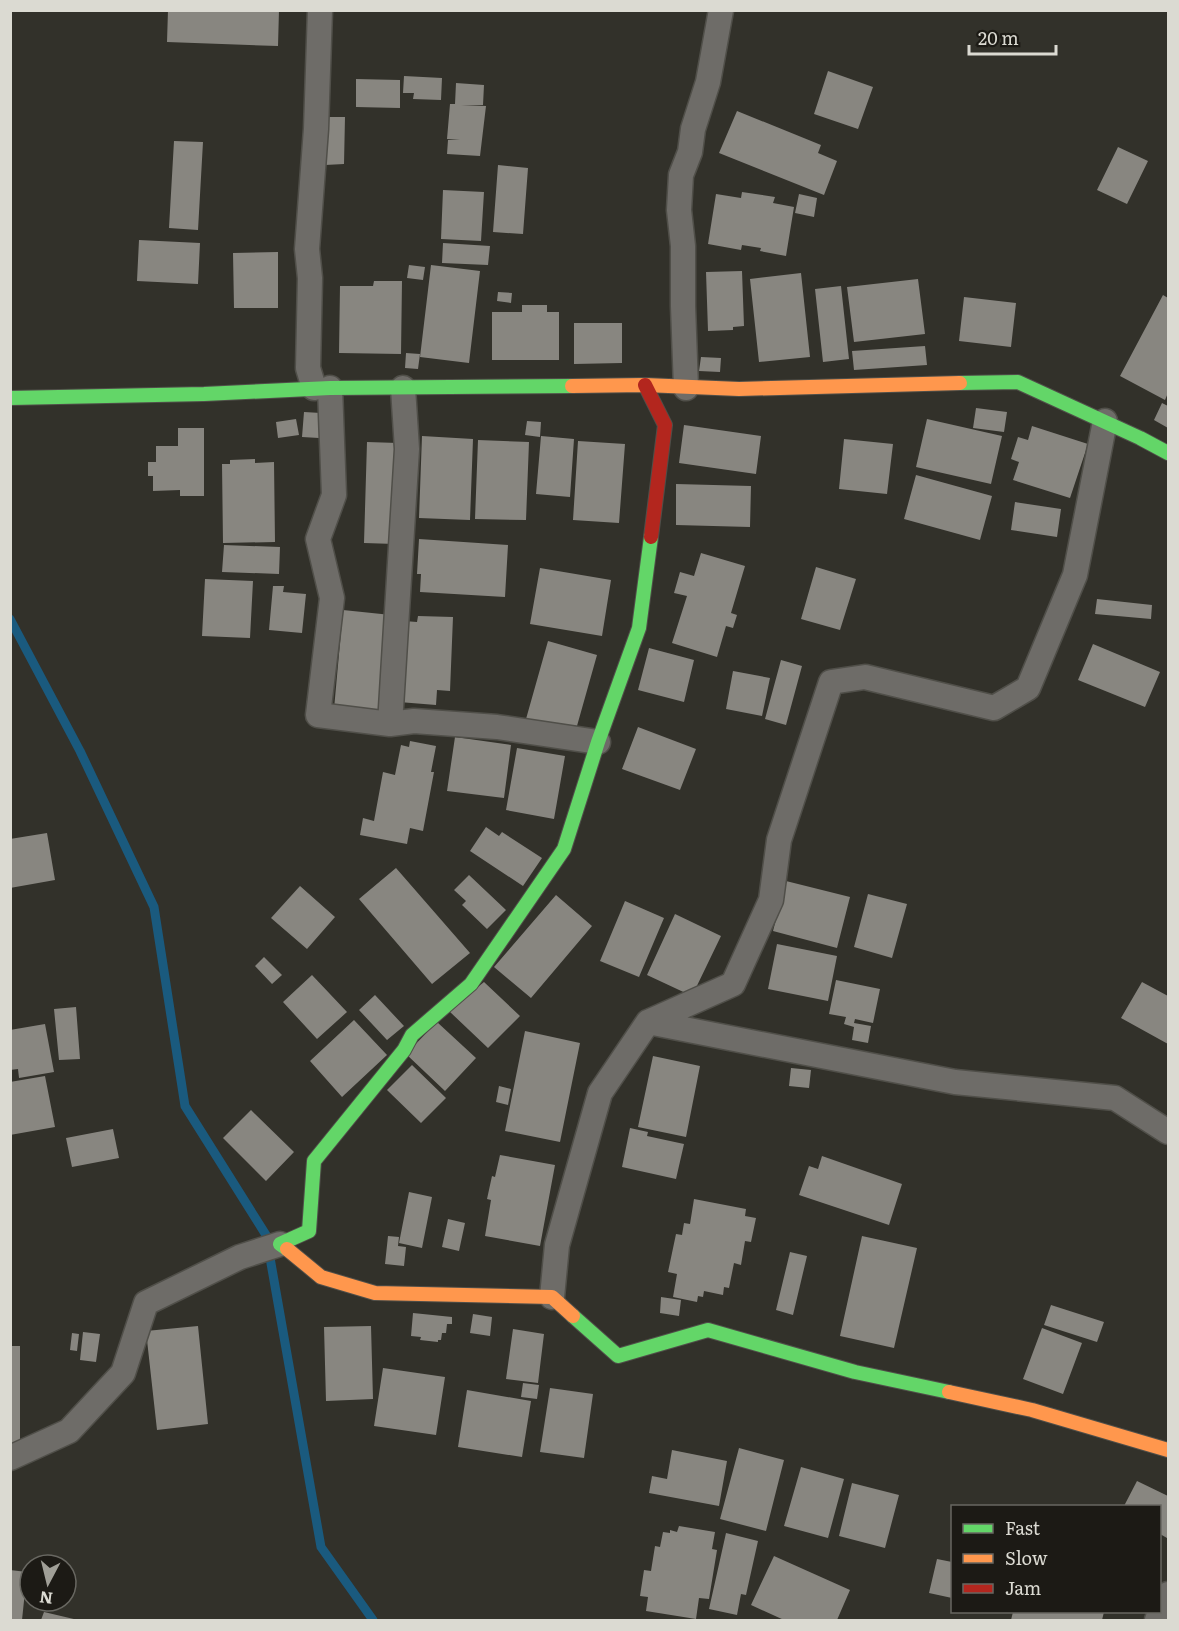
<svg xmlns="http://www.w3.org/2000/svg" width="1179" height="1631" viewBox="0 0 1179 1631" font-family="Literata,serif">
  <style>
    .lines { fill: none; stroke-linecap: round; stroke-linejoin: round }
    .stream { stroke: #1a5a7e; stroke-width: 9 }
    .building { fill: #888680 }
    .street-casing { stroke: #504f49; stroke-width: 27 }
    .fast-casing { stroke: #504f49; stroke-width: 16 }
    .slow-casing { stroke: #504f49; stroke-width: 16 }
    .jam-casing { stroke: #504f49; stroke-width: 16 }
    .street { stroke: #6e6c68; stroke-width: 24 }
    .fast { stroke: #63d668; stroke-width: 14 }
    .slow { stroke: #ff974d; stroke-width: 14 }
    .jam { stroke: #b3261e; stroke-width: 14 }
  </style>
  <rect width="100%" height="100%" fill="#32312a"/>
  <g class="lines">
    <path class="stream" d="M 10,619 L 80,751 L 154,907 L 185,1106 L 266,1235 L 321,1547 L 373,1620"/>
  </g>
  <path class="building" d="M 168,10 L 279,10 L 278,46 L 167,42 Z
    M 828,71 L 873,87 L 858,129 L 814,114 Z
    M 404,76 L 442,78 L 441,100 L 413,99 L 414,93 L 403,93 Z
    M 356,79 L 400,80 L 400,108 L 356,107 Z
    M 456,83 L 484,85 L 483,105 L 461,105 L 486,106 L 480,156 L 447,154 L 448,140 L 460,140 L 447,139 L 450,104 L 455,104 Z
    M 737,111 L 821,145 L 818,153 L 837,161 L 824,195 L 719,153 Z
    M 326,117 L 345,117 L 344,164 L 325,165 Z
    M 174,141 L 203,142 L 198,230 L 169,228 Z
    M 1118,147 L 1148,161 L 1127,204 L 1097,190 Z
    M 498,165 L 528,168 L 523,234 L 493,232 Z
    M 443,190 L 484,192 L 481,241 L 441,239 Z
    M 742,192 L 775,197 L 773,203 L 794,207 L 786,256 L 760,251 L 761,248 L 742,245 L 741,250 L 708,244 L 716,194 L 741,198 Z
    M 799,194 L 817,198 L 814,217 L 795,213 Z
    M 139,240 L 200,243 L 198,284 L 137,281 Z
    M 443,243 L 490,246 L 488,265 L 442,263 Z
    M 278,252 L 278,308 L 234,308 L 233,253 Z
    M 409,265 L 425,267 L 423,280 L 407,278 Z
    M 431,265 L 480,271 L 469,363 L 420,357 Z
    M 742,271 L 744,326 L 733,327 L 733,330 L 708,331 L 706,272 Z
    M 801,273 L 810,357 L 759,362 L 750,279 Z
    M 918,279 L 925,334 L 854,342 L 847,287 Z
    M 374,281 L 402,281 L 401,354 L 339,353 L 340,286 L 373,286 Z
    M 841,286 L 849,359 L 823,362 L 815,289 Z
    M 498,292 L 512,293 L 511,303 L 497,301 Z
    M 1163,295 L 1168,298 L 1168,393 L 1165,400 L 1120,376 Z
    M 964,297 L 1016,303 L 1011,347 L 959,341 Z
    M 522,305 L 547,305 L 547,312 L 559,312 L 559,360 L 492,360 L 492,312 L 522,312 Z
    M 574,323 L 622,323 L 622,363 L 574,364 Z
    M 925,346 L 927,365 L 854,370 L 852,351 Z
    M 406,353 L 420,354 L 418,369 L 405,368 Z
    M 701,357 L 721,358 L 720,372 L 699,371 Z
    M 1162,403 L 1168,406 L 1168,428 L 1154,420 Z
    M 976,408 L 1007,412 L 1004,432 L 973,428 Z
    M 304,412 L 321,413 L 319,438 L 302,437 Z
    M 296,419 L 299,435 L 278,438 L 276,422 Z
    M 927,419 L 1002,436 L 991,484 L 916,467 Z
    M 527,421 L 541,422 L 540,437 L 525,435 Z
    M 684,425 L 761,436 L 756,474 L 679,463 Z
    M 1032,426 L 1088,444 L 1070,498 L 1013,480 L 1019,462 L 1011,459 L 1018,437 L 1028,440 Z
    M 178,428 L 204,428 L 204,496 L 180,496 L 180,490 L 153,491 L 153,476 L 148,476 L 148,462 L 156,462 L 156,446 L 178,446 Z
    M 422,436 L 473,439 L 470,520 L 419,518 Z
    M 541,436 L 574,439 L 570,497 L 536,494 Z
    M 844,439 L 893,444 L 887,494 L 839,489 Z
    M 478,440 L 529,442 L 526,520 L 475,519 Z
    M 578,441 L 625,444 L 619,523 L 573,520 Z
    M 367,442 L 398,443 L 395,544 L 364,543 Z
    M 255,459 L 255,463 L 274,462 L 275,542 L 223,543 L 222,464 L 230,464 L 230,460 Z
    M 916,475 L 992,496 L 980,540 L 904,519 Z
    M 676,484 L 751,486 L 750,527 L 676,525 Z
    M 1015,502 L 1061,509 L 1057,537 L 1011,530 Z
    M 419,539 L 508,545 L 505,597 L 420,592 L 421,574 L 417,574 Z
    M 224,545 L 280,547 L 279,574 L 222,572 Z
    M 701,553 L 745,566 L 731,613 L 737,615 L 733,628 L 726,626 L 717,657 L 672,643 L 687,596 L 674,593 L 680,572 L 694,576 Z
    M 816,567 L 856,579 L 840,630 L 801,619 Z
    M 540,568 L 611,580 L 602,636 L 530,624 Z
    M 205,579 L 253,581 L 250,638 L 202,636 Z
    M 273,586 L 284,586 L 283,592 L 306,594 L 302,633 L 269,630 Z
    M 1097,599 L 1152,605 L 1151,619 L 1095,614 Z
    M 343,610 L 391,615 L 382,713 L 334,709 Z
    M 418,616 L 453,617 L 450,691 L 437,690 L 436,705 L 399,702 L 404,621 L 417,622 Z
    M 548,641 L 597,655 L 575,733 L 526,719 Z
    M 1093,644 L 1160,672 L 1145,707 L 1078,680 Z
    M 649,648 L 694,660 L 684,702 L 638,690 Z
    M 781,660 L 802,666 L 786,725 L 765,719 Z
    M 733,671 L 770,678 L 762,716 L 726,709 Z
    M 638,727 L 696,749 L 680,790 L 622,769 Z
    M 455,737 L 511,745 L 504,798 L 447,791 Z
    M 410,741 L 436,746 L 431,772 L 434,772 L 423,831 L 410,828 L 407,844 L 360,835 L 363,818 L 374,821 L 383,772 L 395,775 L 401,745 L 409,747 Z
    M 517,748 L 565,756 L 554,819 L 506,810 Z
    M 486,827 L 499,836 L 502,832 L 542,858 L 523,886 L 470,851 Z
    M 47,833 L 55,880 L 10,888 L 10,839 Z
    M 396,868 L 470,953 L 432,984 L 359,899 Z
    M 469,875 L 506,910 L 487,929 L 462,905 L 466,901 L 454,890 Z
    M 786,881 L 850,897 L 837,948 L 773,931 Z
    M 300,886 L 335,917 L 307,949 L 271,918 Z
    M 868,894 L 907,904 L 892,958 L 854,947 Z
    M 556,895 L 592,926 L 531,998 L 494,967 Z
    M 625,901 L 664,918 L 639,977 L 600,961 Z
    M 675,914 L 721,936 L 692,996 L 647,975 Z
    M 777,944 L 837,956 L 828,1001 L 768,989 Z
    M 264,957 L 282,975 L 272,984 L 255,966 Z
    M 312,975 L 347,1012 L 317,1039 L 283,1002 Z
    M 836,980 L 880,989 L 873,1023 L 855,1019 L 854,1023 L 871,1026 L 868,1043 L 852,1040 L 854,1027 L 844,1024 L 846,1017 L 829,1014 Z
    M 484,982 L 520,1016 L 488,1048 L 449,1011 Z
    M 1142,982 L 1168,996 L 1168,1044 L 1121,1018 Z
    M 375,995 L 404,1026 L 387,1040 L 359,1010 Z
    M 76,1007 L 80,1059 L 59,1060 L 54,1009 Z
    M 354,1020 L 387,1055 L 342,1097 L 310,1061 Z
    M 437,1022 L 476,1058 L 445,1091 L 406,1054 Z
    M 45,1024 L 54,1072 L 19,1078 L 18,1069 L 10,1070 L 10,1030 Z
    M 525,1031 L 580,1043 L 560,1142 L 505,1131 Z
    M 653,1056 L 700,1066 L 686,1137 L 638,1127 Z
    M 412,1065 L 446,1098 L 421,1123 L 387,1090 Z
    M 791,1068 L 811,1070 L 809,1088 L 789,1086 Z
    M 45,1076 L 55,1127 L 10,1135 L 10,1082 Z
    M 499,1086 L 511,1089 L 508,1105 L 496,1102 Z
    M 251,1110 L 294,1152 L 266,1181 L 223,1138 Z
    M 630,1128 L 648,1132 L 647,1136 L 684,1144 L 676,1179 L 622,1167 Z
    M 113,1129 L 119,1158 L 72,1167 L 66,1138 Z
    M 500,1155 L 555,1165 L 540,1246 L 485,1236 L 491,1200 L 487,1199 L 492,1176 L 495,1177 Z
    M 822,1156 L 902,1184 L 889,1225 L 799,1195 L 809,1166 L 818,1169 Z
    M 409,1192 L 432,1197 L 422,1248 L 399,1243 Z
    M 694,1199 L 746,1209 L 745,1216 L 756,1218 L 751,1242 L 745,1241 L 741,1265 L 734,1263 L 729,1288 L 724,1287 L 723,1295 L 704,1291 L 703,1297 L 698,1296 L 697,1302 L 673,1297 L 677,1274 L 668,1272 L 676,1234 L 682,1235 L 684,1223 L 690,1224 Z
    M 448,1219 L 465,1223 L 459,1251 L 442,1247 Z
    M 388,1236 L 399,1237 L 398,1246 L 406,1247 L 404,1266 L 385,1264 Z
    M 862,1236 L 917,1248 L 894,1348 L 840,1336 Z
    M 790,1252 L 807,1256 L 793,1315 L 776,1310 Z
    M 661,1297 L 681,1300 L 679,1316 L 660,1313 Z
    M 1051,1305 L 1104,1322 L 1097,1342 L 1044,1325 Z
    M 413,1313 L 452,1317 L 452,1324 L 447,1324 L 446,1333 L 442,1333 L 441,1340 L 438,1340 L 438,1342 L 420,1340 L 421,1337 L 411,1336 Z
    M 473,1314 L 492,1317 L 490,1336 L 470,1333 Z
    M 198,1326 L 208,1424 L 157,1430 L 146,1331 Z
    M 371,1326 L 373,1399 L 326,1401 L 324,1327 Z
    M 1042,1328 L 1082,1343 L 1063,1394 L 1023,1379 Z
    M 513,1329 L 544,1334 L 538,1383 L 506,1379 Z
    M 83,1332 L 100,1334 L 96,1362 L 80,1360 Z
    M 72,1333 L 79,1334 L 77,1351 L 70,1350 Z
    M 10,1346 L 20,1346 L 20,1444 L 10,1444 Z
    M 383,1368 L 445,1377 L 436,1435 L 374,1426 Z
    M 523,1383 L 539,1385 L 537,1399 L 521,1397 Z
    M 550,1388 L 593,1394 L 584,1458 L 540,1452 Z
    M 467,1390 L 531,1401 L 522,1457 L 458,1447 Z
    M 739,1448 L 784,1460 L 766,1531 L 720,1519 Z
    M 672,1450 L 727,1461 L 719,1506 L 649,1493 L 652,1476 L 667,1479 Z
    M 801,1467 L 844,1479 L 828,1538 L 784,1526 Z
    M 1137,1481 L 1168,1496 L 1167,1538 L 1160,1534 L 1160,1506 L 1124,1506 Z
    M 852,1483 L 899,1495 L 885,1548 L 839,1536 Z
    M 679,1526 L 715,1532 L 712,1549 L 717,1550 L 709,1599 L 699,1598 L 696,1619 L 646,1611 L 648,1597 L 640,1596 L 644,1570 L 651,1571 L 655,1546 L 660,1547 L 663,1532 L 670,1533 L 670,1530 L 677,1532 Z
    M 726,1533 L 758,1541 L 746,1595 L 741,1594 L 737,1615 L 709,1609 Z
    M 774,1556 L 850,1590 L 837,1620 L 784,1620 L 751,1605 Z
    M 937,1559 L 952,1562 L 952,1598 L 929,1593 Z
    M 10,1570 L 27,1572 L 22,1620 L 10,1620 Z
    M 44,1612 L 78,1620 L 41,1620 Z
    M 1013,1612 L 1104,1612 L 1102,1620 L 1011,1620 Z"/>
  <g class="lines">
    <defs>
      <path id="street" d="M 314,388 L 308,368 L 310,278 L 307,249 L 316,129 L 320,10
        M 330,388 L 334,495 L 318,539 L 332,598 L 318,715 L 390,724 L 414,721 L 497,727 L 598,742
        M 686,388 L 683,306 L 683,246 L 679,210 L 681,175 L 690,152 L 693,129 L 708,82 L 721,10
        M 390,724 L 407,449 L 403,388
        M 648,1022 L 733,984 L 771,900 L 779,840 L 831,682 L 865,677 L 994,708 L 1028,688 L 1075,575 L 1105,421
        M 552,1297 L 557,1245 L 600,1093 L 648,1022 L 955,1082 L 1115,1098 L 1168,1132
        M 10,1458 L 69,1431 L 123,1373 L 146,1303 L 240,1257 L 280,1244
        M 1157,1620 L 1168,1594"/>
      <path id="fast" d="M 960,383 L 1018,382 L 1140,438 L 1168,453
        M 10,398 L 204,394 L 330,388 L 572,386
        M 287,1249 L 280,1244 L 309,1231 L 314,1161 L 404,1050 L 412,1035 L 471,984 L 564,849 L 598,742 L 639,628 L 651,537
        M 573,1316 L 618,1356 L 708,1330 L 855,1372 L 949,1392"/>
      <path id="slow" d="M 572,386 L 645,385 L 739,389 L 960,383
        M 287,1249 L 321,1277 L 375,1293 L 552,1297 L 573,1316
        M 949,1392 L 1032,1410 L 1168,1450"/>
      <path id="jam" d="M 645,385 L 665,425 L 651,537"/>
    </defs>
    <use href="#street" class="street-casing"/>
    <use href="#fast" class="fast-casing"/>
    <use href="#slow" class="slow-casing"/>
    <use href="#jam" class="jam-casing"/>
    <use href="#street" class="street"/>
    <use href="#fast" class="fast"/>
    <use href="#slow" class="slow"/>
    <use href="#jam" class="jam"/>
  </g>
  <rect width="1179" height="1631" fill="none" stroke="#dbdad2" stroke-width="24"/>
  <rect x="951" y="1505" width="210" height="108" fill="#1c1a15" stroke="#686761" stroke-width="1.5"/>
  <rect x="963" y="1524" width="30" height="9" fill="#63d668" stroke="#686761" stroke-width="1.5"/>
  <text x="1005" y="1535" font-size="18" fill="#dbdad2">Fast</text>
  <rect x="963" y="1554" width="30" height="9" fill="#ff974d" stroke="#686761" stroke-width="1.5"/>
  <text x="1005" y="1565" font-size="18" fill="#dbdad2">Slow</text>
  <rect x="963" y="1584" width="30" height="9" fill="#b3261e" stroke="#686761" stroke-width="1.5"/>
  <text x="1005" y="1595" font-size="18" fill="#dbdad2">Jam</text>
  <g transform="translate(48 1583) rotate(187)"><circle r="28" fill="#1c1a15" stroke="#686761" stroke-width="1.5"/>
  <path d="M0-4.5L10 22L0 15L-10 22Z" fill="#a09f97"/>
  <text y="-9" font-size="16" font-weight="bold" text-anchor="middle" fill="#dbdad2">N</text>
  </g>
  <path d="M969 45v9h87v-9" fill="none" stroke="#dbdad2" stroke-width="3"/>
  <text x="978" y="45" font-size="18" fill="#dbdad2" stroke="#1c1a15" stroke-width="4.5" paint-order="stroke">20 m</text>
</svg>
